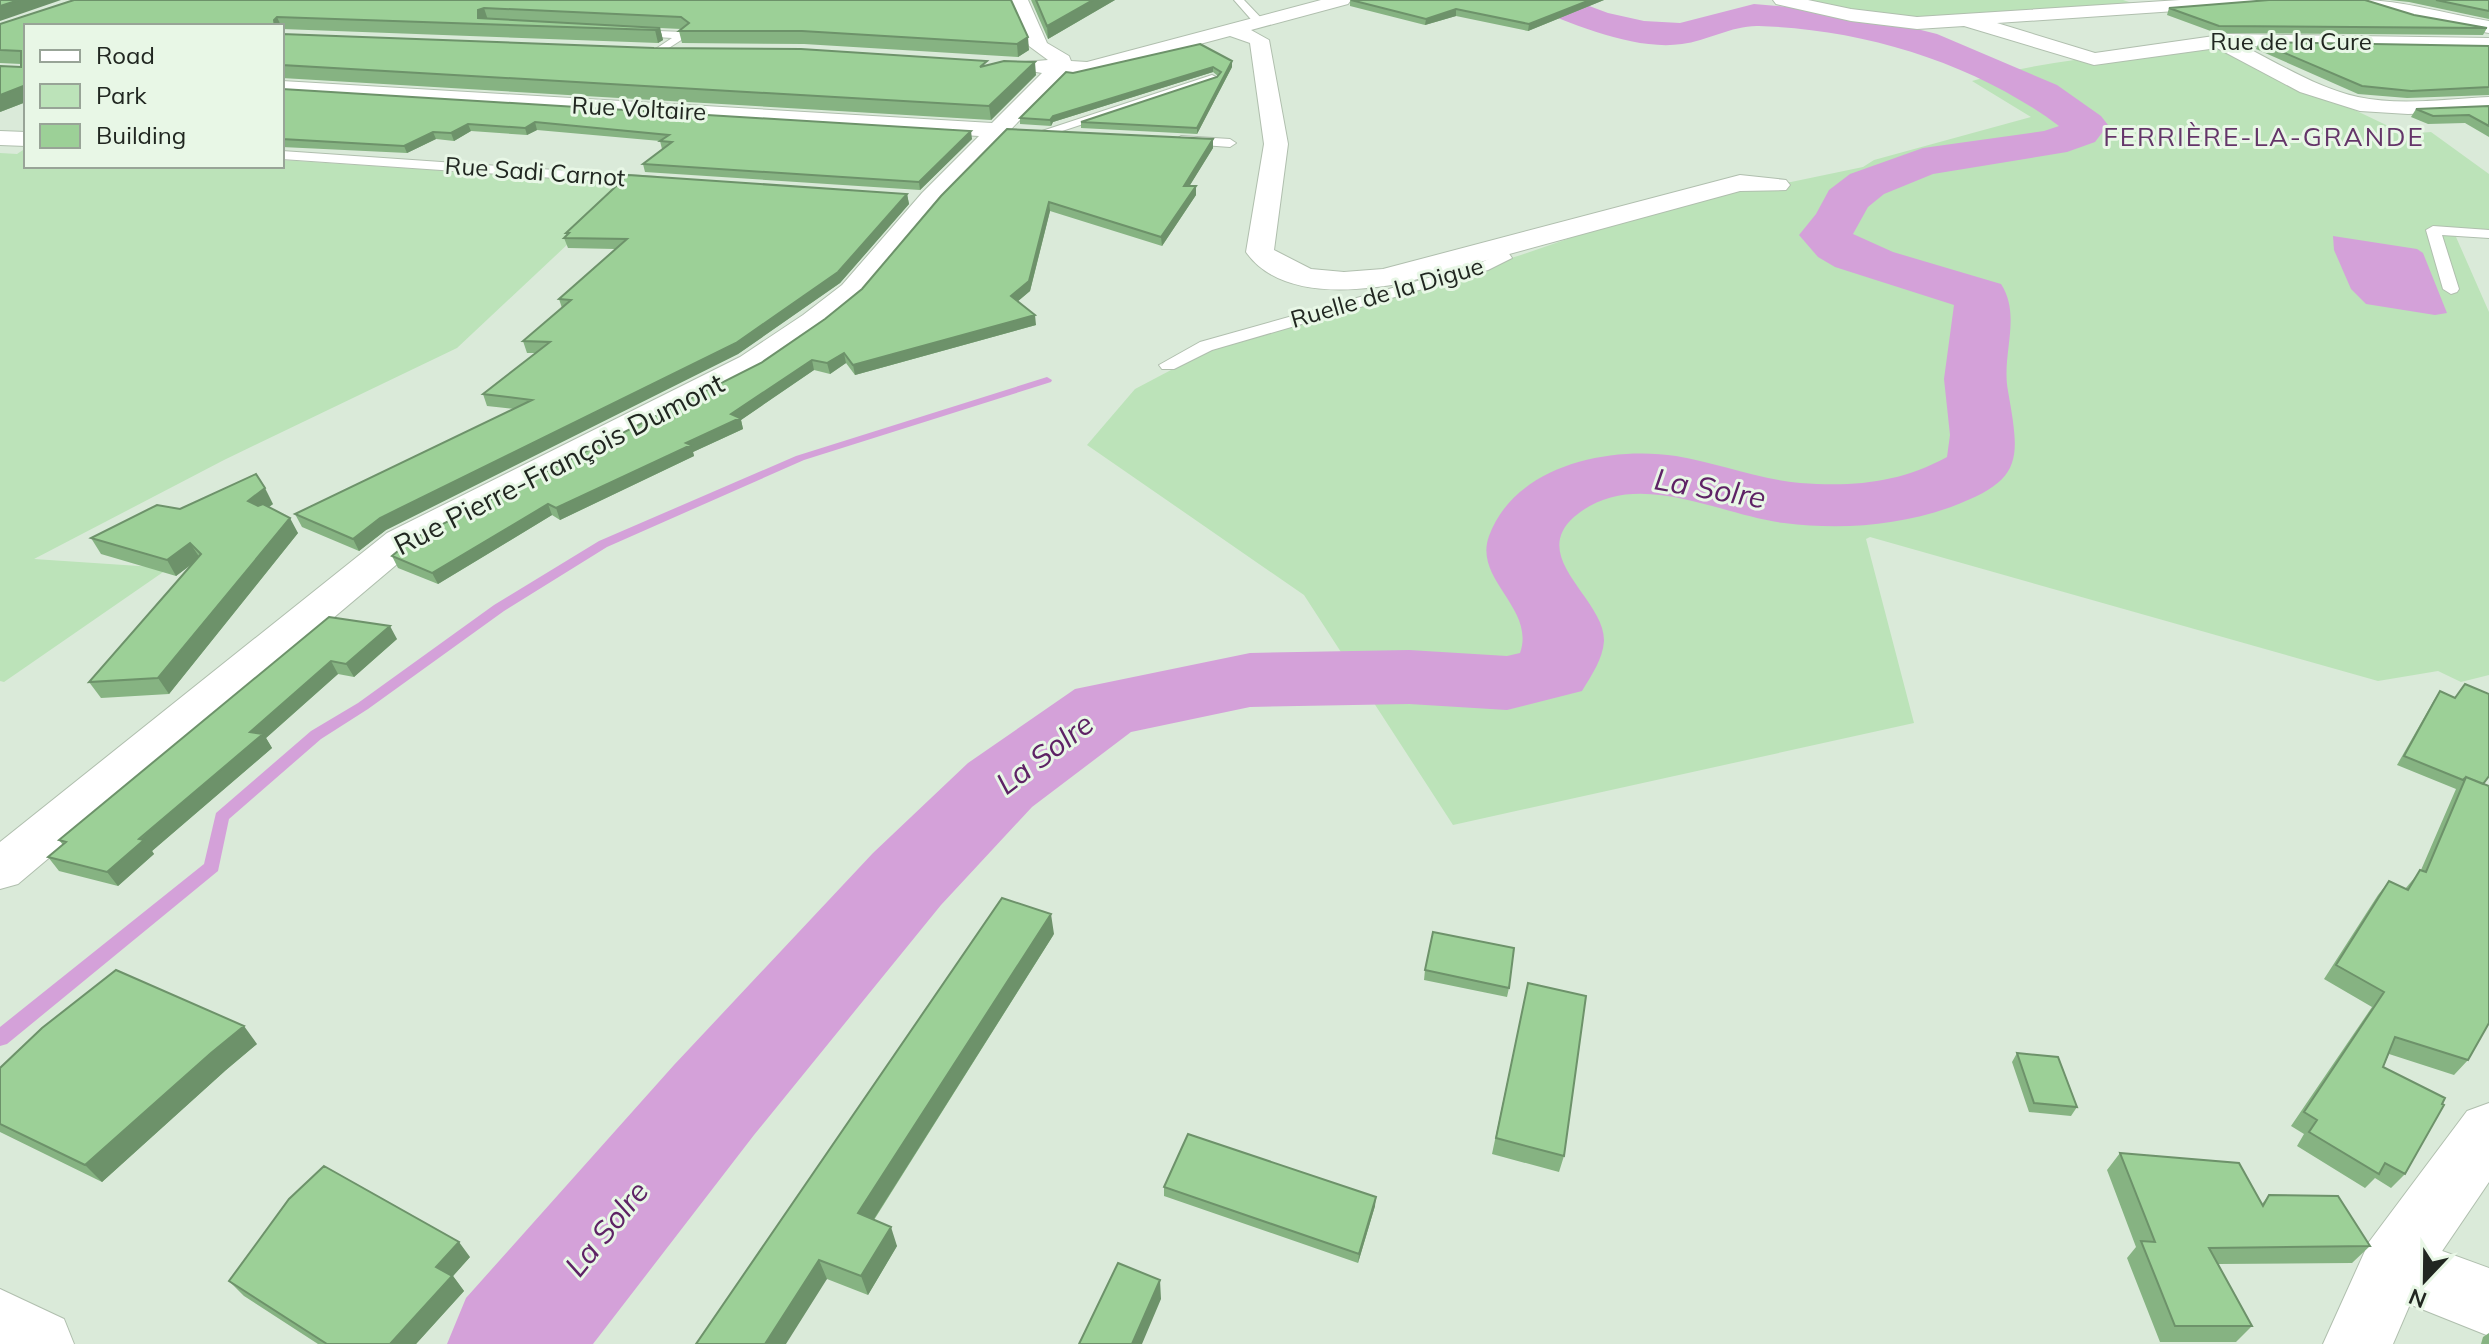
<svg xmlns="http://www.w3.org/2000/svg" width="2489" height="1344" viewBox="0 0 2489 1344" font-family="Mulish,sans-serif">
  <style>
    .green { fill: #bce3b9 }
    .water { fill: #d4a1d9 }
    .lines { fill: none; stroke-linecap: round; stroke-linejoin: round }
    .stream { fill: #d4a1d9; fill-rule: evenodd }
    .river { fill: #d4a1d9; fill-rule: evenodd }
    .lane-casing { stroke: #b0bfae; stroke-width: 2 }
    .street-casing { stroke: #b0bfae; stroke-width: 2 }
    .secondary-casing { stroke: #b0bfae; stroke-width: 2 }
    .primary-casing { stroke: #b0bfae; stroke-width: 2 }
    .lane { fill: #fff; fill-rule: evenodd }
    .street { fill: #fff; fill-rule: evenodd }
    .secondary { fill: #fff; fill-rule: evenodd }
    .primary { fill: #fff; fill-rule: evenodd }
    .wall { fill: #86b382 }
    .shaded-wall { fill: #6d926a }
    .building { fill: #9cd097; stroke: #6d926a; stroke-width: 2 }
    .labels { text-anchor: middle; stroke-width: 6; stroke-linejoin: round; paint-order: stroke }
    .far-street-label { font-size: 24px; fill: #212721; stroke: #e8f7e6 }
    .far-quarter-label { font-size: 26px; letter-spacing: 2px; fill: #643569; stroke: #e8f7e6 }
    .street-label { font-size: 28px; fill: #212721; stroke: #e8f7e6 }
    .water-label { font-size: 30px; font-style: italic; fill: #5e2265; stroke: #e8f7e6 }
  </style>
  <rect width="100%" height="100%" fill="#daead9"/>
  <path class="green" d="M 1792,0 L 2123,0 L 2141,6 L 1900,20 Z
    M 2210,47 L 2231,51 L 2405,134 L 2431,132 L 2489,174 L 2489,236 L 2456,237 L 2489,312 L 2489,675 L 2461,682 L 2438,671 L 2378,681 L 1870,537 L 1866,539 L 1914,723 L 1453,825 L 1304,595 L 1087,445 L 1135,389 L 1209,350 L 1521,255 L 1651,210 L 1761,184 L 1791,182 L 1863,167 L 1874,160 L 2031,117 L 1972,81 C 2050,58 2130,54 2210,47 Z
    M 26,148 L 26,166 L 282,166 L 282,160 L 633,183 L 457,348 L 224,460 L 34,559 L 169,568 L 4,682 L 0,681 L 0,153 L 17,154 Z"/>
  <path class="water" d="M 2333,236 L 2417,249 L 2423,253 L 2447,313 L 2435,315 L 2366,304 L 2351,289 L 2334,250 Z"/>
  <g class="lines">
    <path class="stream" d="M 1047,377 L 1052,380 L 1051,382 L 804,460 L 607,547 L 504,611 L 368,709 L 321,739 L 229,819 L 218,871 L 7,1044 L 0,1046 L 0,1027 L 204,864 L 216,813 L 311,731 L 358,703 L 494,605 L 599,541 L 796,456 Z"/>
    <path class="river" d="M 1525,0 L 1573,0 L 1608,13 L 1644,21 L 1680,23 L 1754,4 L 1826,10 L 1885,21 L 1937,34 L 2057,85 L 2101,116 L 2108,125 L 2095,142 L 2067,152 L 1933,174 L 1884,194 L 1868,207 L 1853,234 L 1893,252 L 2001,284 C 2022,316 2001,355 2008,391 C 2020,460 2024,480 1951,507 C 1897,526 1841,530 1784,523 C 1718,515 1634,465 1574,517 C 1528,558 1605,599 1604,641 C 1603,659 1591,676 1582,691 L 1507,710 L 1409,704 L 1250,707 L 1131,732 L 1032,807 L 941,905 L 754,1135 L 593,1344 L 447,1344 L 466,1298 L 674,1065 L 873,853 L 968,763 L 1075,689 L 1250,653 L 1409,650 L 1507,656 L 1520,653 C 1536,608 1473,580 1489,536 C 1515,465 1609,446 1676,456 C 1718,463 1758,479 1800,483 C 1854,487 1899,483 1947,457 L 1950,435 L 1944,379 L 1954,305 L 1835,267 L 1818,257 L 1799,235 L 1816,214 L 1829,190 L 1850,174 L 1923,148 L 2044,131 L 2059,126 C 1975,63 1863,29 1759,26 C 1733,25 1707,41 1682,44 C 1635,51 1573,24 1530,7 Z"/>
    <defs>
      <path id="lane" d="M 1234,0 L 1244,0 L 1264,21 L 1264,25 L 1256,25 Z
        M 630,30 L 684,32 L 689,35 L 658,55 L 652,52 L 654,50 L 672,38 L 626,35 L 625,33 Z
        M 1212,75 L 1218,78 L 1216,80 L 1050,135 L 1039,132 Z
        M 1181,136 L 1230,139 L 1236,143 L 1230,147 L 1176,143 L 1175,140 Z
        M 282,151 L 657,177 L 664,181 L 657,185 L 282,159 Z
        M 2433,226 L 2489,230 L 2489,238 L 2442,235 L 2459,289 L 2457,292 L 2451,294 L 2443,289 L 2426,230 Z
        M 1498,243 L 1503,245 L 1512,258 L 1488,270 L 1212,350 L 1174,369 L 1162,369 L 1159,365 L 1200,342 L 1478,264 L 1495,256 L 1490,248 Z"/>
      <path id="street" d="M 988,0 L 1028,0 L 1047,43 L 1069,56 L 1071,61 L 1087,62 L 1321,0 L 1351,0 L 1348,4 L 1251,30 L 1269,40 L 1288,144 L 1274,250 L 1311,269 L 1344,272 L 1383,269 L 1740,175 L 1786,180 L 1790,185 L 1786,190 L 1740,191 L 1403,283 C 1354,292 1279,299 1246,252 L 1264,144 L 1250,43 L 1230,36 L 1087,74 L 1065,73 L 940,203 L 862,297 L 825,327 L 762,371 L 415,549 L 18,884 L 0,889 L 0,842 L 387,533 L 740,357 L 803,315 L 842,285 L 922,193 L 979,136 L 282,93 L 282,81 L 992,123 L 1042,73 L 1025,70 L 1022,66 L 1025,62 L 1048,60 L 1029,46 L 1013,7 L 991,4 Z
        M 1773,0 L 1808,0 L 1851,9 L 1917,17 L 2180,0 L 2273,0 L 2264,5 L 1997,23 L 2095,53 L 2228,34 L 2489,38 L 2489,50 L 2243,46 C 2280,64 2317,88 2358,97 C 2400,106 2446,99 2489,97 L 2489,111 L 2408,114 L 2360,111 L 2300,92 L 2217,48 L 2094,65 L 1964,26 L 1917,29 L 1851,21 L 1776,4 Z
        M 0,131 L 26,132 L 26,146 L 0,145 Z
        M 2393,1233 L 2489,1268 L 2489,1336 L 2369,1288 L 2360,1265 L 2369,1242 Z"/>
      <path id="secondary" d="M 2360,0 C 2403,0 2446,14 2489,21 L 2489,33 L 2411,19 L 2363,4 Z
        M 2489,1103 L 2489,1182 L 2417,1288 L 2393,1344 L 2323,1344 L 2369,1242 L 2467,1111 Z"/>
      <path id="primary" d="M 0,1289 L 64,1319 L 74,1344 L 0,1344 Z"/>
    </defs>
    <use href="#lane" class="lane-casing"/>
    <use href="#street" class="street-casing"/>
    <use href="#secondary" class="secondary-casing"/>
    <use href="#primary" class="primary-casing"/>
    <use href="#lane" class="lane"/>
    <use href="#street" class="street"/>
    <use href="#secondary" class="secondary"/>
    <use href="#primary" class="primary"/>
  </g>
  <path class="wall" d="M 74,0 L 1011,0 L 1029,50 L 1018,57 L 804,44 L 682,43 L 679,31 L 681,29 L 660,28 L 663,40 L 658,43 L 282,29 L 282,26 L 26,26 L 26,102 L 0,112 L 21,67 L 21,64 L 0,63 L 0,24 Z
    M 1031,0 L 1115,0 L 1048,39 Z
    M 1350,0 L 1604,0 L 1528,31 L 1456,16 L 1425,25 L 1350,6 Z
    M 2390,0 L 2489,0 L 2489,19 L 2409,2 Z
    M 2267,1 L 2414,15 L 2487,28 L 2483,35 L 2216,33 L 2167,15 L 2169,8 Z
    M 282,34 L 987,66 L 1036,75 L 991,120 L 282,78 Z
    M 2259,42 L 2489,46 L 2489,95 L 2407,98 L 2358,94 L 2256,49 Z
    M 1232,61 L 1232,67 L 1197,134 L 1081,128 L 1081,122 L 1217,77 L 1218,76 L 1213,72 L 1053,122 L 1051,126 L 1020,124 L 1020,118 L 1073,73 Z
    M 282,89 L 972,139 L 920,190 L 645,172 L 643,164 L 662,149 L 660,141 L 537,130 L 527,135 L 471,131 L 454,141 L 436,139 L 407,153 L 282,147 Z
    M 2489,106 L 2489,137 L 2465,123 L 2428,124 L 2411,117 L 2416,109 Z
    M 1213,148 L 1189,186 L 1196,195 L 1162,246 L 1050,211 L 1030,291 L 1017,302 L 1036,325 L 855,375 L 846,363 L 830,374 L 814,370 L 741,420 L 743,429 L 693,452 L 694,456 L 560,520 L 552,515 L 438,584 L 398,568 L 392,556 L 761,363 L 825,319 L 862,289 L 941,196 Z
    M 907,194 L 909,204 L 840,283 L 738,354 L 386,530 L 359,551 L 302,527 L 295,514 L 514,409 L 487,406 L 483,394 L 536,353 L 527,353 L 523,341 L 562,308 L 559,299 L 615,249 L 568,248 L 564,238 L 567,236 L 566,233 Z
    M 273,504 L 269,507 L 298,533 L 169,694 L 101,698 L 89,682 L 193,563 L 176,576 L 101,554 L 91,538 L 180,509 Z
    M 329,617 L 397,639 L 354,677 L 338,674 L 266,738 L 272,748 L 152,851 L 154,854 L 118,886 L 59,871 L 48,857 L 63,845 L 59,840 Z
    M 2440,691 L 2483,784 L 2468,1060 L 2454,1075 L 2389,1054 L 2383,1067 L 2405,1174 L 2391,1188 L 2375,1178 L 2365,1188 L 2297,1146 L 2304,1134 L 2291,1126 L 2372,1007 L 2324,979 L 2378,895 L 2389,881 L 2405,889 L 2421,870 L 2456,789 L 2397,765 L 2434,700 Z
    M 1054,934 L 874,1220 L 897,1246 L 868,1295 L 827,1279 L 696,1344 Z
    M 1425,970 L 1509,988 L 1507,997 L 1424,980 Z
    M 1528,983 L 1564,1156 L 1559,1172 L 1492,1154 Z
    M 257,1044 L 226,1070 L 102,1182 L 0,1132 L 0,1068 Z
    M 2017,1053 L 2077,1107 L 2071,1116 L 2029,1112 L 2012,1062 Z
    M 2120,1153 L 2262,1204 L 2269,1195 L 2370,1246 L 2352,1263 L 2218,1264 L 2252,1326 L 2236,1342 L 2160,1342 L 2127,1258 L 2136,1247 L 2107,1170 Z
    M 1164,1187 L 1375,1206 L 1358,1263 L 1164,1196 Z
    M 470,1257 L 453,1276 L 464,1291 L 416,1344 L 318,1344 L 244,1296 L 229,1281 Z
    M 2489,1333 L 2489,1344 L 2481,1344 L 2483,1337 Z"/>
  <path class="shaded-wall" d="M 19,0 L 61,0 L 0,21 L 0,6 Z
    M 1093,0 L 1115,0 L 1048,39 L 1047,26 Z
    M 1590,0 L 1604,0 L 1528,31 L 1529,24 Z
    M 484,8 L 488,20 L 478,18 L 478,10 Z
    M 1456,9 L 1456,16 L 1425,25 L 1426,19 Z
    M 277,17 L 281,26 L 275,26 L 274,20 Z
    M 660,28 L 663,40 L 658,43 L 655,30 Z
    M 1028,37 L 1029,50 L 1018,57 L 1017,44 Z
    M 1232,61 L 1232,67 L 1197,134 L 1197,128 Z
    M 1035,62 L 1036,75 L 991,120 L 989,106 Z
    M 1213,67 L 1213,72 L 1053,122 L 1051,126 L 1050,120 L 1053,116 Z
    M 26,85 L 26,102 L 0,112 L 0,95 Z
    M 535,122 L 537,130 L 527,135 L 525,128 Z
    M 468,124 L 471,131 L 454,141 L 451,133 Z
    M 971,131 L 972,139 L 920,190 L 919,182 Z
    M 433,132 L 436,139 L 407,153 L 404,146 Z
    M 1213,139 L 1213,148 L 1184,195 L 1184,186 Z
    M 1196,186 L 1196,195 L 1162,246 L 1161,237 Z
    M 907,194 L 909,204 L 840,283 L 738,354 L 386,530 L 359,551 L 353,539 L 380,518 Z
    M 1049,202 L 1050,211 L 1030,291 L 1012,306 L 1011,296 Z
    M 1035,315 L 1036,325 L 855,375 L 853,365 Z
    M 844,353 L 846,363 L 830,374 L 827,363 Z
    M 812,360 L 814,370 L 741,420 L 743,429 L 693,452 L 694,456 L 560,520 L 556,508 L 686,443 Z
    M 265,488 L 273,504 L 256,516 L 248,501 Z
    M 548,504 L 552,515 L 438,584 L 432,573 Z
    M 290,518 L 298,533 L 169,694 L 158,678 Z
    M 190,543 L 200,558 L 176,576 L 167,560 Z
    M 390,626 L 397,639 L 354,677 L 346,664 Z
    M 331,661 L 338,674 L 266,738 L 272,748 L 152,851 L 154,854 L 118,886 L 107,872 L 250,732 Z
    M 1051,914 L 1054,934 L 865,1233 L 858,1213 Z
    M 244,1026 L 257,1044 L 226,1070 L 102,1182 L 85,1165 L 211,1053 Z
    M 1376,1197 L 1375,1206 L 1358,1263 L 1359,1254 Z
    M 891,1227 L 897,1246 L 868,1295 L 861,1276 Z
    M 459,1242 L 470,1257 L 453,1276 L 464,1291 L 416,1344 L 390,1344 L 436,1267 Z
    M 819,1260 L 827,1279 L 786,1344 L 765,1344 Z
    M 1160,1280 L 1161,1299 L 1142,1344 L 1132,1344 Z"/>
  <path class="building" d="M 0,0 L 19,0 L 0,6 Z
    M 74,0 L 1011,0 L 1028,37 L 1017,44 L 802,31 L 679,31 L 689,23 L 681,17 L 484,8 L 478,10 L 478,18 L 660,28 L 655,30 L 277,17 L 274,20 L 275,26 L 26,26 L 26,85 L 0,95 L 0,66 L 21,67 L 21,51 L 0,50 L 0,24 Z
    M 1036,0 L 1093,0 L 1047,26 Z
    M 1351,0 L 1590,0 L 1529,24 L 1456,9 L 1426,19 Z
    M 2269,0 L 2365,0 L 2414,15 L 2487,28 L 2219,26 L 2169,8 Z
    M 2436,0 L 2489,0 L 2489,11 Z
    M 282,34 L 654,48 L 801,49 L 987,61 L 980,67 L 1004,61 L 1035,62 L 989,106 L 282,65 Z
    M 2259,42 L 2489,46 L 2489,87 L 2411,91 L 2362,86 Z
    M 1200,44 L 1232,61 L 1197,128 L 1081,122 L 1217,77 L 1221,72 L 1213,67 L 1053,116 L 1050,120 L 1020,118 L 1066,72 L 1073,73 Z
    M 282,89 L 971,131 L 919,182 L 643,164 L 672,142 L 660,141 L 669,135 L 535,122 L 525,128 L 468,124 L 451,133 L 433,132 L 404,146 L 282,139 Z
    M 2489,106 L 2489,126 L 2469,115 L 2433,116 L 2416,109 Z
    M 1007,129 L 1213,139 L 1184,186 L 1196,186 L 1161,237 L 1049,202 L 1029,281 L 1011,296 L 1035,315 L 853,365 L 844,353 L 827,363 L 812,360 L 731,414 L 740,418 L 686,443 L 691,445 L 556,508 L 548,504 L 432,573 L 392,556 L 411,540 L 761,363 L 825,319 L 862,289 L 941,196 Z
    M 628,175 L 907,194 L 838,272 L 736,343 L 380,518 L 353,539 L 295,514 L 532,400 L 483,394 L 550,342 L 523,341 L 571,300 L 559,299 L 627,239 L 564,238 L 569,233 L 566,233 Z
    M 256,474 L 265,488 L 248,501 L 258,506 L 263,504 L 290,518 L 158,678 L 89,682 L 201,554 L 190,543 L 167,560 L 91,538 L 157,505 L 180,509 Z
    M 329,617 L 390,626 L 346,664 L 331,661 L 250,732 L 263,734 L 139,839 L 144,840 L 107,872 L 48,857 L 66,842 L 59,840 Z
    M 2465,684 L 2489,694 L 2489,776 L 2483,784 L 2466,777 L 2463,780 L 2404,756 L 2440,691 L 2455,698 Z
    M 2466,777 L 2489,786 L 2489,1023 L 2468,1060 L 2395,1037 L 2383,1067 L 2445,1098 L 2442,1104 L 2444,1105 L 2405,1174 L 2385,1163 L 2379,1174 L 2309,1132 L 2317,1120 L 2304,1112 L 2384,992 L 2336,965 L 2389,881 L 2408,890 L 2420,870 L 2426,872 Z
    M 1002,898 L 1051,914 L 858,1213 L 891,1227 L 861,1276 L 819,1260 L 765,1344 L 696,1344 Z
    M 1433,932 L 1514,948 L 1509,988 L 1425,970 Z
    M 116,970 L 244,1026 L 211,1053 L 85,1165 L 0,1124 L 0,1068 L 42,1028 Z
    M 1528,983 L 1586,996 L 1564,1156 L 1496,1138 Z
    M 2017,1053 L 2058,1057 L 2077,1107 L 2034,1103 Z
    M 1188,1134 L 1376,1197 L 1359,1254 L 1164,1187 Z
    M 2120,1153 L 2239,1163 L 2263,1206 L 2269,1195 L 2338,1196 L 2370,1246 L 2209,1248 L 2252,1326 L 2175,1326 L 2141,1241 L 2155,1242 Z
    M 324,1166 L 459,1242 L 436,1267 L 452,1276 L 390,1344 L 327,1344 L 229,1281 L 289,1199 Z
    M 1118,1263 L 1160,1280 L 1132,1344 L 1079,1344 Z"/>
  <g class="labels">
    <g class="far-street-label">
      <text x="2291" y="50">Rue de la Cure</text>
      <text transform="translate(639 109) rotate(3)" y="8">Rue Voltaire</text>
      <text transform="translate(535 172) rotate(4)" y="8">Rue Sadi Carnot</text>
      <text transform="translate(1387 293) rotate(-16)" y="8">Ruelle de la Digue</text>
    </g>
    <g class="far-quarter-label">
      <text x="2264" y="146">FERRIÈRE-LA-GRANDE</text>
    </g>
    <g class="street-label">
      <text transform="translate(559 464) rotate(-27)" y="10">Rue Pierre-François Dumont</text>
    </g>
    <g class="water-label">
      <text transform="translate(1710 489) rotate(10)" y="10">La Solre</text>
      <text transform="translate(1045 754) rotate(-37)" y="10">La Solre</text>
      <text transform="translate(607 1229) rotate(-51)" y="10">La Solre</text>
    </g>
  </g>
  <rect x="24" y="24" width="260" height="144" fill="#e8f7e6" stroke="#98a497" stroke-width="2"/>
  <rect x="40" y="50" width="40" height="12" fill="#ffffff" stroke="#98a497" stroke-width="2"/>
  <text x="96" y="64" font-size="24" fill="#212721">Road</text>
  <rect x="40" y="84" width="40" height="24" fill="#bce3b9" stroke="#98a497" stroke-width="2"/>
  <text x="96" y="104" font-size="24" fill="#212721">Park</text>
  <rect x="40" y="124" width="40" height="24" fill="#9cd097" stroke="#98a497" stroke-width="2"/>
  <text x="96" y="144" font-size="24" fill="#212721">Building</text>
  <g transform="translate(2425 1280) rotate(202)" stroke="#e8f7e6" stroke-width="6" paint-order="stroke">
  <path d="M0-6L14 30L0 20L-14 30Z" fill="#212721"/>
  <text y="-12" font-size="22" font-weight="bold" text-anchor="middle" fill="#212721">N</text>
  </g>
</svg>
